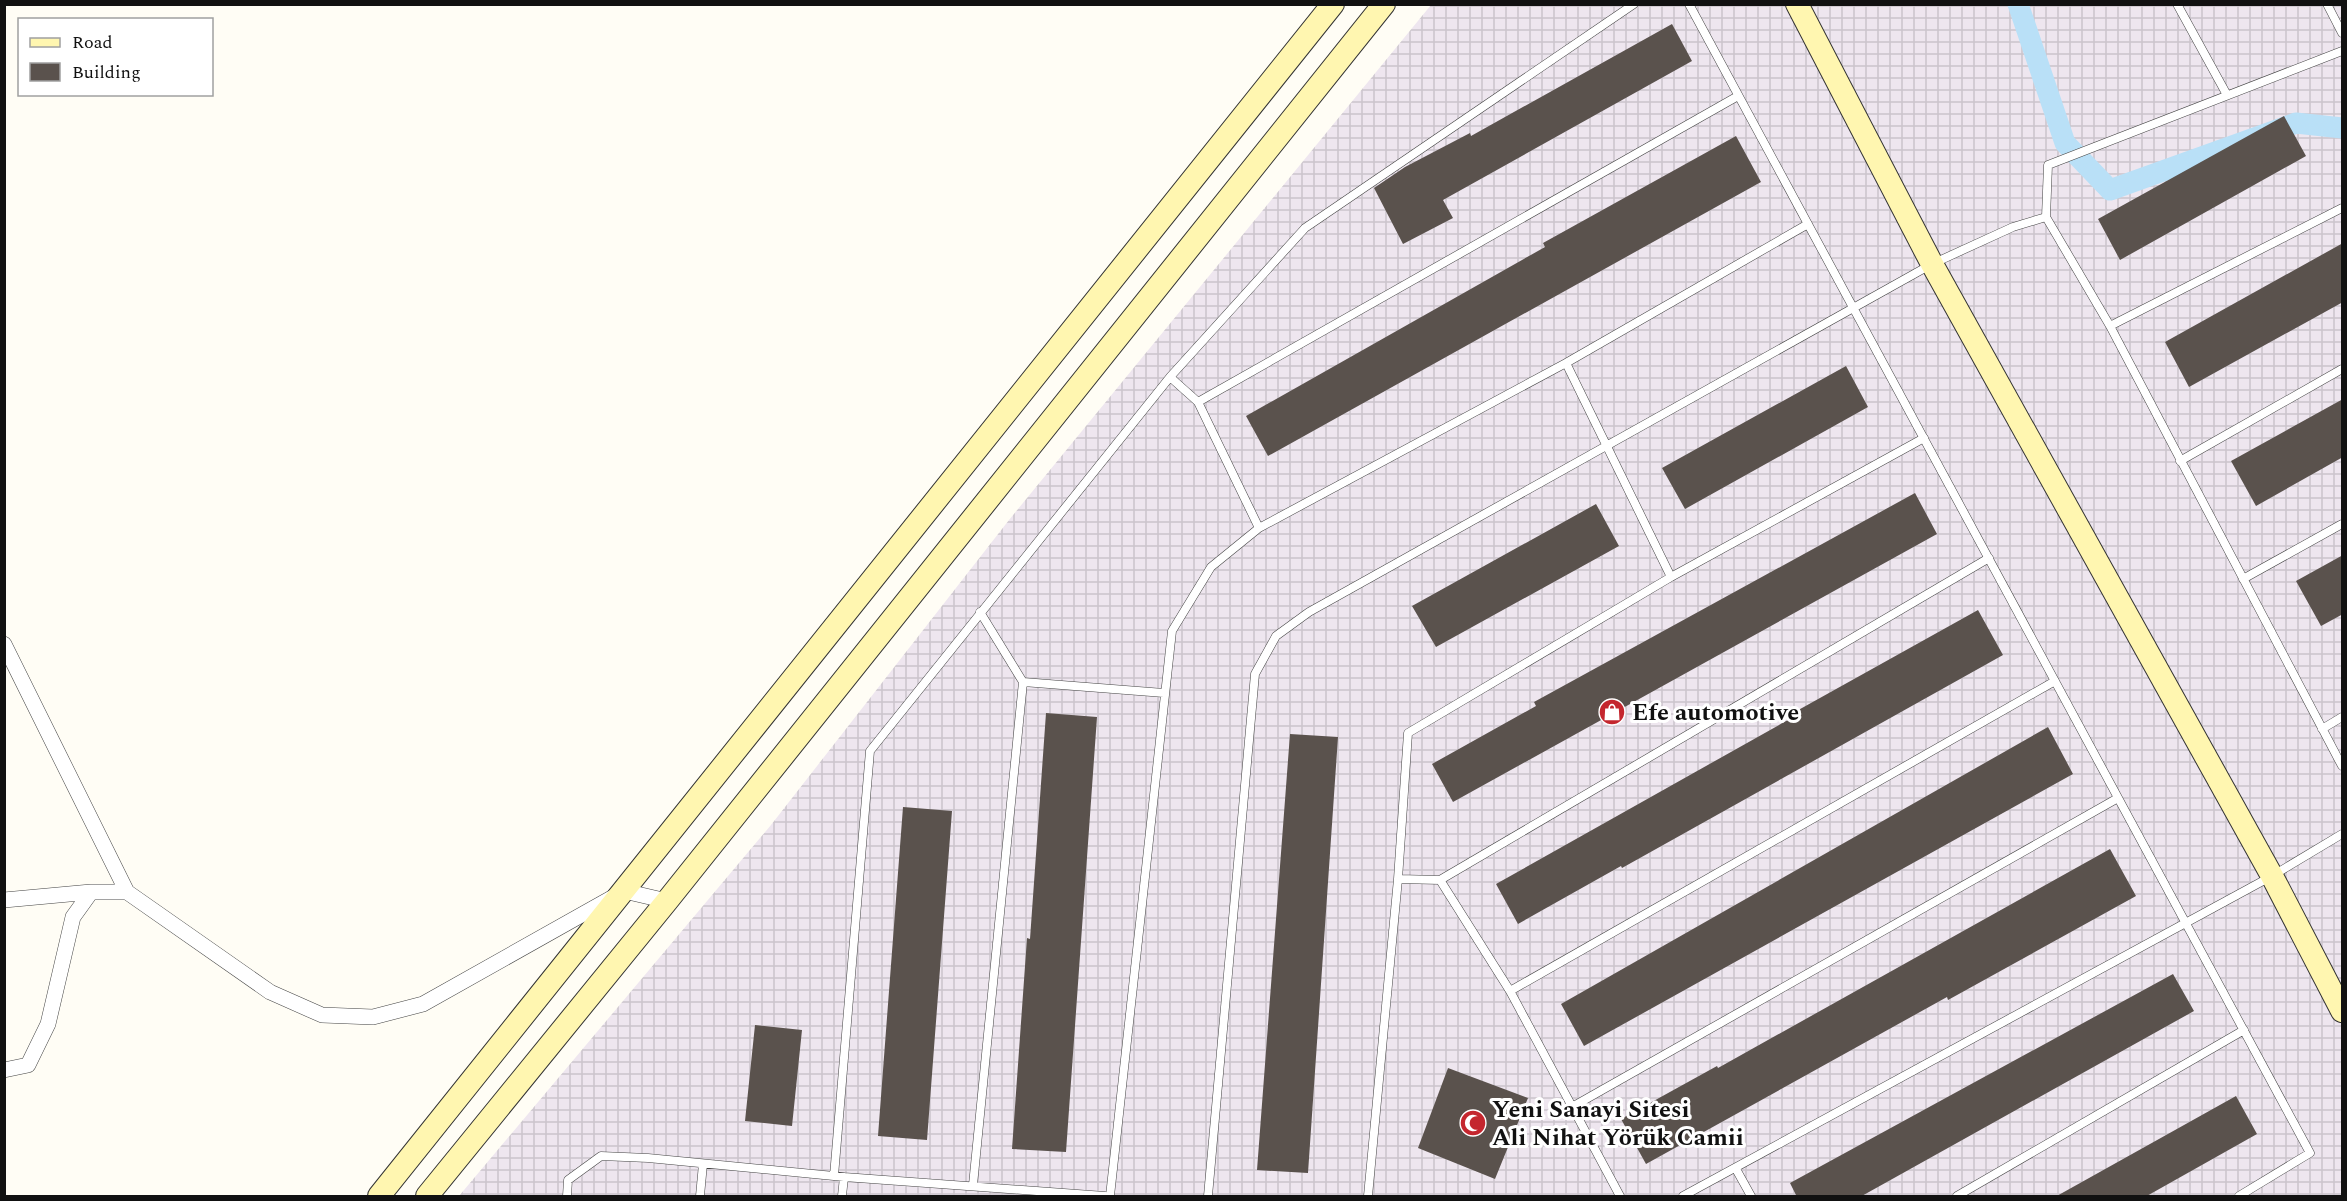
<svg xmlns="http://www.w3.org/2000/svg" width="2347" height="1201" viewBox="0 0 2347 1201" font-family="Spectral,serif">
  <style>
    .industrial { fill: url(#industrial-grid) }
    .lines { fill: none; stroke-linecap: round; stroke-linejoin: round }
    .canal { stroke: #b9e0f7; stroke-width: 21 }
    .building { fill: #5a524d }
    .lane-casing { stroke: #444; stroke-width: 9 }
    .street-casing { stroke: #444; stroke-width: 16 }
    .secondary-casing { stroke: #333; stroke-width: 24 }
    .lane { stroke: #fff; stroke-width: 8 }
    .street { stroke: #fff; stroke-width: 15 }
    .secondary { stroke: #fff6b0; stroke-width: 22 }
    .labels { text-anchor: middle; stroke-width: 6; stroke-linejoin: round; paint-order: stroke }
    .poi-label { font-size: 24px; font-weight: bold; fill: #111; stroke: #fff; text-anchor: start }
  </style>
  <defs>
    <pattern id="industrial-grid" width="8" height="8" patternUnits="userSpaceOnUse" patternTransform="scale(1.5)"><rect width="8" height="8" fill="#eee6ef"/><path d="M0 4h8M4 0v8" fill="none" stroke="#cbc4cc"/></pattern>
  </defs>
  <rect width="100%" height="100%" fill="#fffdf5"/>
  <path class="industrial" d="M 1431,5 L 2342,5 L 2342,1196 L 459,1196 L 771,825 L 1009,520 Z"/>
  <g class="lines">
    <path class="canal" d="M 2018,4 L 2065,143 L 2110,190 L 2296,123 L 2342,128"/>
  </g>
  <path class="building" d="M 1672,24 L 1692,61 L 1443,200 L 1453,218 L 1403,244 L 1374,188 L 1405,167 L 1470,133 L 1471,136 Z
    M 2284,116 L 2306,156 L 2120,260 L 2098,219 Z
    M 1736,136 L 1761,182 L 1268,456 L 1246,416 L 1545,247 L 1543,243 Z
    M 2343,243 L 2343,302 L 2189,387 L 2165,342 Z
    M 1846,366 L 1868,407 L 1685,509 L 1662,468 Z
    M 2343,399 L 2343,457 L 2256,506 L 2231,461 Z
    M 1915,493 L 1937,534 L 1453,802 L 1432,764 L 1536,706 L 1534,702 Z
    M 1596,504 L 1619,546 L 1436,647 L 1412,606 Z
    M 2343,555 L 2343,614 L 2321,626 L 2296,581 Z
    M 1978,610 L 2003,655 L 1622,868 L 1621,866 L 1518,924 L 1496,884 L 1795,716 L 1793,713 Z
    M 1046,713 L 1097,717 L 1066,1152 L 1012,1149 L 1027,938 L 1030,939 Z
    M 2048,727 L 2073,774 L 1584,1046 L 1561,1004 Z
    M 1290,734 L 1338,737 L 1308,1173 L 1257,1170 Z
    M 903,807 L 952,811 L 927,1140 L 878,1136 Z
    M 2110,849 L 2136,896 L 1948,1000 L 1947,997 L 1646,1164 L 1621,1119 L 1717,1066 L 1718,1068 Z
    M 2173,974 L 2194,1011 L 1860,1197 L 1797,1197 L 1790,1183 Z
    M 755,1025 L 802,1030 L 792,1126 L 745,1121 Z
    M 1448,1068 L 1528,1098 L 1495,1179 L 1418,1148 Z
    M 2236,1096 L 2257,1134 L 2145,1197 L 2055,1197 Z"/>
  <g class="lines">
    <defs>
      <path id="lane" d="M 1689,4 L 2310,1153 L 2239,1196
        M 2177,4 L 2227,95
        M 2327,4 L 2342,33
        M 2342,51 L 2048,165 L 2046,217 L 2110,326 L 2342,766
        M 2110,326 L 2342,208
        M 1566,363 L 1671,577
        M 1170,377 L 1198,402 L 1259,528
        M 1198,402 L 1738,96
        M 2180,461 L 2342,369
        M 2243,579 L 2342,524
        M 1023,682 L 1164,693
        M 2322,729 L 2342,717
        M 1398,879 L 1440,880 L 1510,991 L 1620,1196
        M 1440,880 L 1989,558
        M 1510,991 L 2055,681
        M 1572,1107 L 2118,798
        M 1736,1169 L 1751,1196
        M 834,1176 L 870,751 L 1170,377 L 1305,228 L 1634,4
        M 973,1185 L 1023,682 L 980,612
        M 567,1196 L 568,1180 L 601,1156 L 648,1158 L 844,1177 L 1105,1196
        M 700,1196 L 703,1164
        M 842,1196 L 844,1177
        M 1110,1196 L 1172,631 L 1211,567 L 1259,528 L 1566,363 L 1808,224
        M 1208,1196 L 1255,674 L 1276,636 L 1309,612 L 1932,264 L 2013,227 L 2046,217
        M 1368,1196 L 1398,879 L 1408,733 L 1671,577 L 1924,438
        M 1683,1196 L 2272,876 L 2342,834
        M 1957,1196 L 2244,1030"/>
      <path id="street" d="M 4,644 L 127,892 L 270,992 L 322,1015 L 373,1017 L 423,1004 L 624,891 L 667,901
        M 4,900 L 91,892
        M 4,1070 L 28,1065 L 48,1024 L 73,917 L 91,892 L 127,892"/>
      <path id="secondary" d="M 1797,4 L 1932,264 L 2272,876 L 2342,1011
        M 379,1196 L 1333,4
        M 427,1196 L 667,901 L 1384,4"/>
    </defs>
    <use href="#lane" class="lane-casing"/>
    <use href="#street" class="street-casing"/>
    <use href="#secondary" class="secondary-casing"/>
    <use href="#lane" class="lane"/>
    <use href="#street" class="street"/>
    <use href="#secondary" class="secondary"/>
  </g>
  <defs>
    <symbol id="shop-disc" viewBox="-11 -11 22 22"><circle r="9.5" fill="#c4262e" stroke="#fff"/><path d="M-5-2.5h2.3a2.7 3.5 0 0 1 5.4 0H5L5.5 6h-11ZM-1.5-2.5h3a1.5 2.3 0 0 0-3 0Z" fill="#fff"/></symbol>
    <symbol id="mosque-disc" viewBox="-11 -11 22 22"><circle r="9.5" fill="#c4262e" stroke="#fff"/><path d="M3.5-4.9A6 6 0 1 0 3.5 4.9A5 5 0 1 1 3.5-4.9Z" fill="#fff"/></symbol>
  </defs>
  <g fill-rule="evenodd">
    <use href="#shop-disc" x="1597" y="697" width="30" height="30"/>
    <use href="#mosque-disc" x="1458" y="1108" width="30" height="30"/>
  </g>
  <g class="labels">
    <g class="poi-label">
      <text x="1632" y="720">Efe automotive</text>
      <text x="1492" y="1117">Yeni Sanayi Sitesi<tspan x="1492" dy="28">Ali Nihat Yörük Camii</tspan></text>
    </g>
  </g>
  <rect width="2347" height="1201" fill="none" stroke="#111111" stroke-width="12"/>
  <rect x="18" y="18" width="195" height="78" fill="#ffffff" stroke="#a0a0a0" stroke-width="1.5"/>
  <rect x="30" y="38" width="30" height="9" fill="#fff6b0" stroke="#a0a0a0" stroke-width="1.5"/>
  <text x="72" y="48" font-size="18" fill="#111111">Road</text>
  <rect x="30" y="63" width="30" height="18" fill="#5a524d" stroke="#a0a0a0" stroke-width="1.5"/>
  <text x="72" y="78" font-size="18" fill="#111111">Building</text>
</svg>
